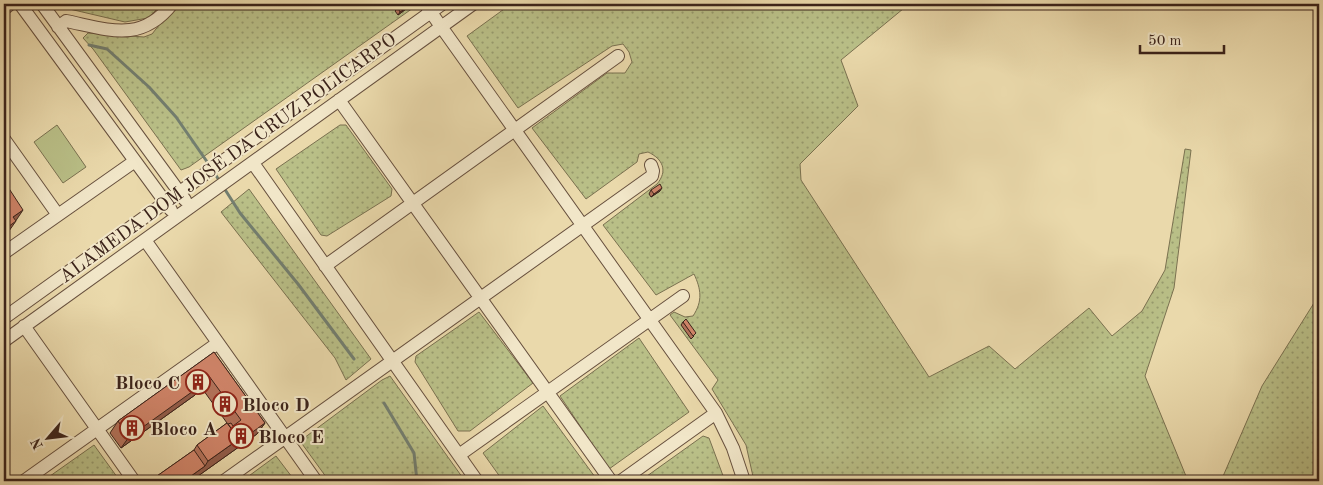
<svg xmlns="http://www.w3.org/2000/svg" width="1323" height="485" viewBox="0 0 1323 485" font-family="'Old Standard TT',serif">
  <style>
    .grass { fill: url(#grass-dots); stroke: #7a7150 }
    .park { fill: #b9bf87; stroke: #7a7150 }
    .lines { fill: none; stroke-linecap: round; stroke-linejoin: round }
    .stream { stroke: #737e6f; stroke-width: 3 }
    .minor-casing { stroke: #67503e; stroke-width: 14 }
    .minor { stroke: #f1e6c8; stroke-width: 12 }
    .wall { fill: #b3725a; stroke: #3b231a }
    .shaded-wall { fill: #925c4a; stroke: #3b231a }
    .building { fill: #d08469; stroke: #3b231a }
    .labels { text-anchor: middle; stroke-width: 4; stroke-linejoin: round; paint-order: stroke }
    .street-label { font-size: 19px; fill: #3b231a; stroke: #f1e6c8 }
    .poi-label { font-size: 19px; font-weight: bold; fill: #3b231a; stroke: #f1e6c8; text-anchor: start }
  </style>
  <defs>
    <pattern id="grass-dots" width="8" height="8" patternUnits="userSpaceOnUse" patternTransform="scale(1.25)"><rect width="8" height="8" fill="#b9bf87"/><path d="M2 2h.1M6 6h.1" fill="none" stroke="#989b6e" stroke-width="1.8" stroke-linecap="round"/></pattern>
  </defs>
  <rect width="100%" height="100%" fill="#ead9ab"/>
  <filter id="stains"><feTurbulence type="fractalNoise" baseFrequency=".004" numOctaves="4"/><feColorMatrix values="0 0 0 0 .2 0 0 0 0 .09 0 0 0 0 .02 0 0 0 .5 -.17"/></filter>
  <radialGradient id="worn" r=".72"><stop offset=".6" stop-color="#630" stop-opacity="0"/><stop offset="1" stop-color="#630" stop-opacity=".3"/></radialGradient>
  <path class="grass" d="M 59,4 L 162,4 L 148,18 L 125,22 L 61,7 Z
    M 176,4 L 410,4 L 413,8 L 189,167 L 181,170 L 93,49 L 83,38 L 88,33 L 144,37 L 152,34 Z
    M 511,4 L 909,4 L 841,60 L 858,106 L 800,164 L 801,180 L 929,377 L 989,346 L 1015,369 L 1089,308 L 1112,336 L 1142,311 L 1165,270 L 1185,149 L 1191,150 L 1174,288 L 1145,376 L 1188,481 L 754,481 L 746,445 L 712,389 L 718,380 L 670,315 L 674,312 L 685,317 L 693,316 C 703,301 701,289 694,274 L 656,295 L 603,225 L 657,184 C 668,171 663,159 648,152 L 639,154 L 637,162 L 586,199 L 532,128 L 607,73 L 625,73 L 632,62 L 629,52 L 623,44 L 612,46 L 518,108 L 467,36 Z
    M 340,125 L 346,125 L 392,189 L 391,196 L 327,236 L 321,235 L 276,169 Z
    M 249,189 L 371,359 L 346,380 L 335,358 L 221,212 Z
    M 1319,295 L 1319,481 L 1221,481 L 1262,386 Z
    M 479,312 L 533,383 L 470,431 L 458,431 L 415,362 L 416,356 Z
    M 639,338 L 689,412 L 609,469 L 560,396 Z
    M 390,376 L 465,481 L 329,481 L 300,441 L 382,380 Z
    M 543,406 L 595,477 L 589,481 L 503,481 L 483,453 Z
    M 703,436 L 709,438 L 725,481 L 640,481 Z
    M 94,445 L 120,481 L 43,481 Z
    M 276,456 L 295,481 L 242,481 Z"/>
  <path class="park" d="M 57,125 L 86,167 L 63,183 L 34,142 Z"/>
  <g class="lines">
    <path class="stream" d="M 89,45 L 107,49 L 149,87 L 176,117 L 210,166
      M 213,171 L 221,183
      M 224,188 L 240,213 L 298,284 L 354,359
      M 384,403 L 414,453 L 417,481"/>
    <defs>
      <path id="minor" d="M 20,4 L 171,210
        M 42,4 L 185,200
        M 425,4 L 716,413 L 733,448 L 744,481
        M 4,9 L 10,4
        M 58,27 L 66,21 C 110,30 141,43 172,4
        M 339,100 L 611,481
        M 4,139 L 58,215
        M 253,163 L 477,481
        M 145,240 L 316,481
        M 4,253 L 135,161
        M 325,266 L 618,56
        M 4,318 L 442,4
        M 24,326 L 134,481
        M 4,341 L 473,4
        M 459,455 L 683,296
        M 24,481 L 218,343
        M 224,481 L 652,176 L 653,171 L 651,165
        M 621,481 L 716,413"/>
    </defs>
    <use href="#minor" class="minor-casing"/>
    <use href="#minor" class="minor"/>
  </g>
  <path class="wall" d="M 398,8 L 406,9 L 398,15 L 395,11 Z
    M 651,190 L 660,191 L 651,197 L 649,194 Z
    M 683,322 L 694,336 L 691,339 L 681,325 Z
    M 214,352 L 265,423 L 257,434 L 191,481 L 153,481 L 157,476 L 194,450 L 197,445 L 227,423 L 201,387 L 195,395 L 121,448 L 110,433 L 118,421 Z"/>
  <path class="shaded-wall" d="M 409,6 L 406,9 L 398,15 L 400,12 Z
    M 662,188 L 660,191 L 651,197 L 654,194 Z
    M 23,210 L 15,222 L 16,221 L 4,238 L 4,230 L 13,217 Z
    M 209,376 L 195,395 L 121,448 L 129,437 Z
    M 265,423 L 257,434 L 191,481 L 184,481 L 205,466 L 208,461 L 239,439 Z"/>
  <path class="building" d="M 404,4 L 407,4 L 409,6 L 400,12 L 398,8 Z
    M 660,184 L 662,188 L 654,194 L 651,190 Z
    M 8,187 L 23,210 L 13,217 L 16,221 L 4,230 L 4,190 Z
    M 686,319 L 696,333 L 693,336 L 683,322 Z
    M 214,352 L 265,423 L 236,444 L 239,439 L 228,424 L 231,423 L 233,426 L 241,420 L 209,376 L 201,381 L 203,384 L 129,437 L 118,421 Z
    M 227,423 L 239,439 L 208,461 L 197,445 Z
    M 194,450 L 205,466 L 184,481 L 161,481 L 157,476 Z"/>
  <defs>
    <symbol id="building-ring" viewBox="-11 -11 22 22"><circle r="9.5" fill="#f1e6c8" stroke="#8f2418" stroke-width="1.5"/><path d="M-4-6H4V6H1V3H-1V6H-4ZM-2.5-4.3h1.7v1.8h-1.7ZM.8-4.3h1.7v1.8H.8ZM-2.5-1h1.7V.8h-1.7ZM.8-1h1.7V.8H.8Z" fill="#8f2418"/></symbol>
  </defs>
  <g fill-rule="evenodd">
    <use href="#building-ring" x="184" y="368" width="28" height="28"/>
    <use href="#building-ring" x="211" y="390" width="28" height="28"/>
    <use href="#building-ring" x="118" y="414" width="28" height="28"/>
    <use href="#building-ring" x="227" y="422" width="28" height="28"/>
  </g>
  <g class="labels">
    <g class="street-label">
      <text transform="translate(227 157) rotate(-36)" y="7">ALAMEDA DOM JOSÉ DA CRUZ POLICARPO</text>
    </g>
    <g class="poi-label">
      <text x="180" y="389" text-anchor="end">Bloco C</text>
      <text x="242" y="411">Bloco D</text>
      <text x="150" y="435">Bloco A</text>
      <text x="258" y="443">Bloco E</text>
    </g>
  </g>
  <rect width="1323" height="485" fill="none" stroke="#ead9ab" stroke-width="20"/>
  <rect x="5" y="5" width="1313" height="475" fill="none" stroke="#3b231a" stroke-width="2.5"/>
  <rect x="10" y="10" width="1303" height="465" fill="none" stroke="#3b231a"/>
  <g transform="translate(48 438) rotate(242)" stroke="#f1e6c8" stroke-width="4" paint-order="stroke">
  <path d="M0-4L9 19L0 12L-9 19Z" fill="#3b231a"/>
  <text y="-8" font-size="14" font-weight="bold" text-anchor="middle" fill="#3b231a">N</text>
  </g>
  <path d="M1140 45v8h84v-8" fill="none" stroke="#3b231a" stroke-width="2.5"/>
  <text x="1148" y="45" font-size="15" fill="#3b231a" stroke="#f1e6c8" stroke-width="4" paint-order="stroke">50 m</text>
  <rect width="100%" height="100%" filter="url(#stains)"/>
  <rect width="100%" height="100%" fill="url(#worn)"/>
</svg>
